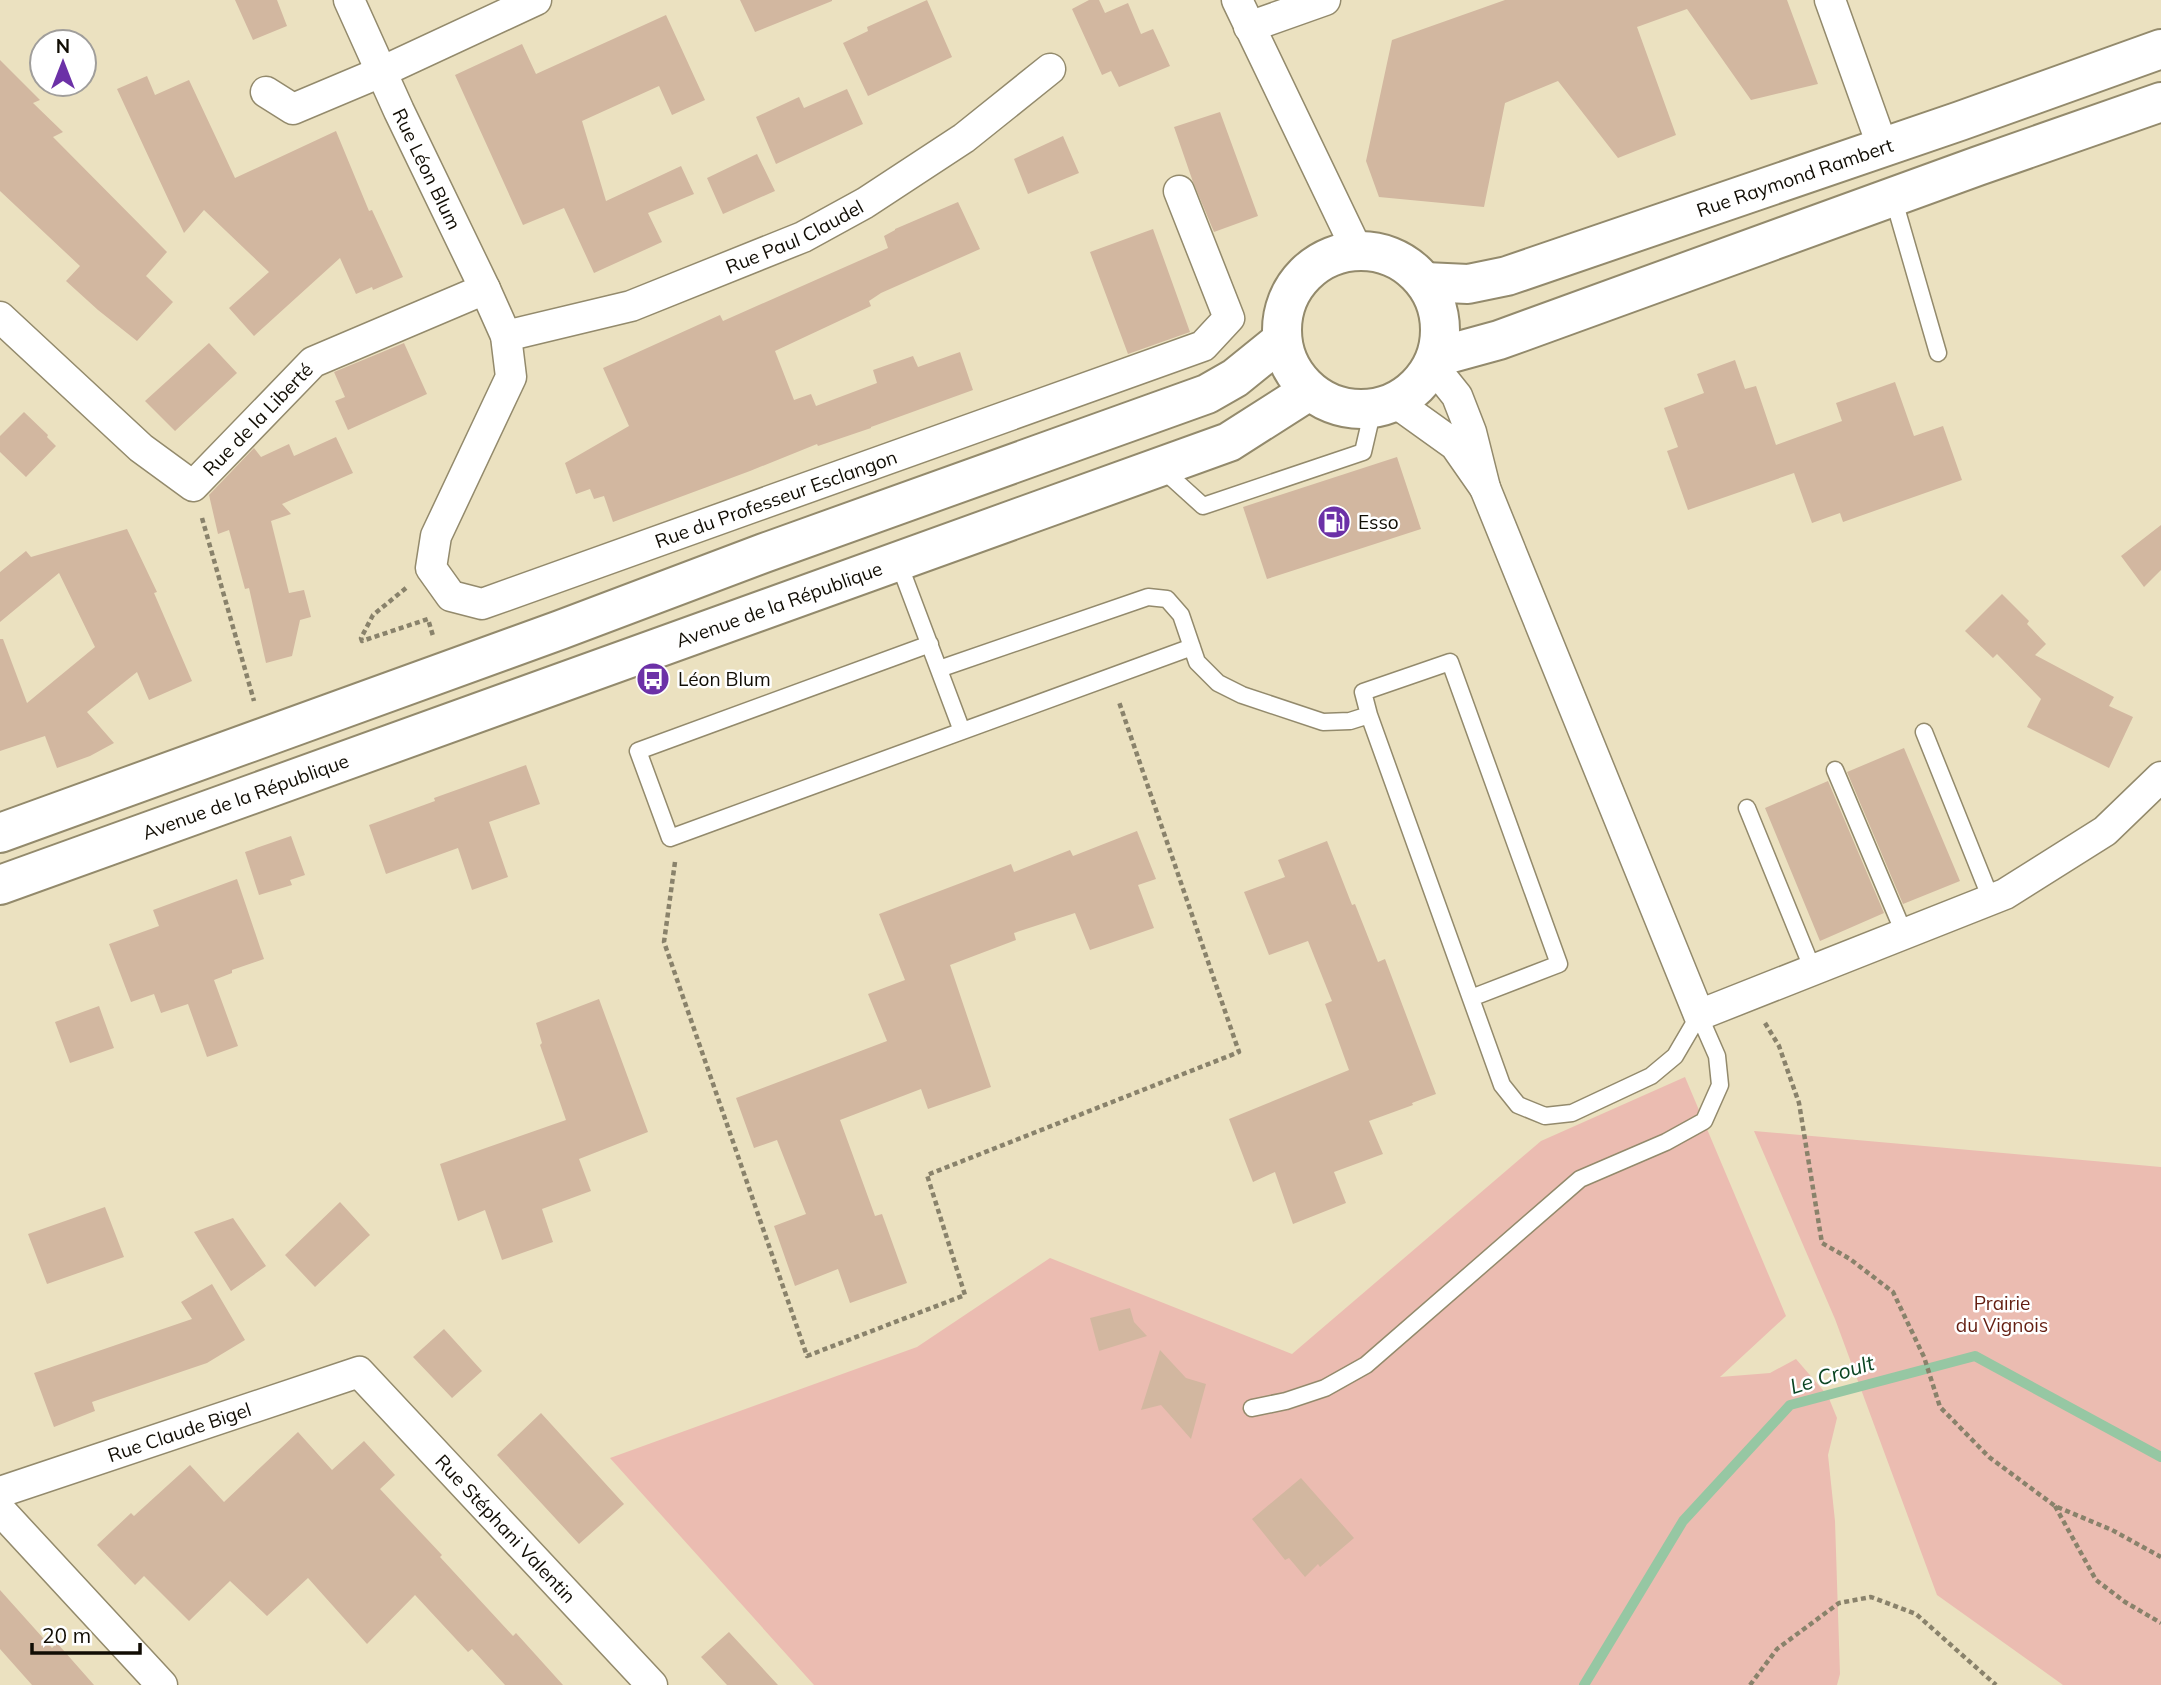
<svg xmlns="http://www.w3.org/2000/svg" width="2161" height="1685" viewBox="0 0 2161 1685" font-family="Mulish,sans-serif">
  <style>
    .green { fill: #ebbcb1 }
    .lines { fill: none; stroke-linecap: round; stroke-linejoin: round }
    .stream { stroke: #96c7a3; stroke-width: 10 }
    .building { fill: #d2b7a0 }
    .service-casing { stroke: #938a6c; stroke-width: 19 }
    .minor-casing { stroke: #938a6c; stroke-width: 33 }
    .primary-casing { stroke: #938a6c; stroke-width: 42 }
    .path { stroke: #89826b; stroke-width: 4.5; stroke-dasharray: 5 3.5; stroke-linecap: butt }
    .service { stroke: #fff; stroke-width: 16 }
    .minor { stroke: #fff; stroke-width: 30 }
    .primary { stroke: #fff; stroke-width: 38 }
    .labels { text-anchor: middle; stroke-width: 5; stroke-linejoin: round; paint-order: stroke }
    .street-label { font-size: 19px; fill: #110d04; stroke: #fff }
    .poi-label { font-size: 19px; fill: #110d04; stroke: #fff; text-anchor: start }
    .park-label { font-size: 19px; fill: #641e11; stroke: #fff }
    .water-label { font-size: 21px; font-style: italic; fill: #0b4523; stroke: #fff }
  </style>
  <rect width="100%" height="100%" fill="#ebe1c0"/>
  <path class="green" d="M 1685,1077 L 1786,1316 L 1720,1377 L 1770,1373 L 1796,1359 L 1828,1396 L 1837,1418 L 1828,1455 L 1835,1521 L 1840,1674 L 1837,1685 L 814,1685 L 610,1458 L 917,1347 L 1050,1258 L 1292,1354 L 1541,1141 Z
    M 1754,1131 L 2161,1167 L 2161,1685 L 2063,1685 L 1937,1595 L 1835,1319 Z"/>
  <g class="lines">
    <path class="stream" d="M 1584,1685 L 1683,1521 L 1790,1405 L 1975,1356 L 2161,1457"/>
  </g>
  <path class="building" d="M 235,0 L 277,0 L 287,26 L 253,40 Z
    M 740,0 L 832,0 L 832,1 L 755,32 Z
    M 927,0 L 952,57 L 868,96 L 843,43 L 868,31 L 867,27 Z
    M 1089,0 L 1099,0 L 1105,13 L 1128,3 L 1141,34 L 1153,29 L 1170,66 L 1119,87 L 1111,71 L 1102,75 L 1072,9 Z
    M 1505,0 L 1787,0 L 1818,84 L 1751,100 L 1687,9 L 1637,27 L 1676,135 L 1618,158 L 1558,81 L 1505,103 L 1484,207 L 1379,197 L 1366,161 L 1392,40 Z
    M 666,15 L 705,100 L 672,115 L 659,86 L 582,121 L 606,201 L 681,166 L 694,194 L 648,213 L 662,242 L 594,273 L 564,208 L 523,225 L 455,75 L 522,44 L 536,74 Z
    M 0,60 L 40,100 L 33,103 L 63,132 L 53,137 L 167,252 L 146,276 L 173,302 L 137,341 L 98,310 L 66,281 L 80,266 L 0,191 Z
    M 147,76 L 155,95 L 189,80 L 235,178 L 336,131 L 369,211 L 372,210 L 403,277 L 373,290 L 372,287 L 356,294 L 340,258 L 254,336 L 229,308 L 269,272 L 204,210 L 184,233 L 117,89 Z
    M 847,89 L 863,124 L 776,164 L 756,117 L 799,97 L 804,108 Z
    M 1220,112 L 1258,216 L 1214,232 L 1193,182 L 1174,127 Z
    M 1063,136 L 1079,173 L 1028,194 L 1014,159 Z
    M 757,154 L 775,191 L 723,214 L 707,178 Z
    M 958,202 L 980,249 L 881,293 L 869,301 L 871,306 L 775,351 L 794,400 L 811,394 L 816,406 L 877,383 L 873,370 L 913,356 L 918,367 L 960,352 L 973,390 L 871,427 L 871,428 L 818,446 L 817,444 L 750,471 L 613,522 L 604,496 L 594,499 L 590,489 L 576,494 L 565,463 L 629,426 L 603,368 L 720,315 L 723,321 L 888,248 L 884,236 L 895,230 L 895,229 Z
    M 1153,229 L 1190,332 L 1128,354 L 1090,252 Z
    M 209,343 L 237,373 L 175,431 L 145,401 Z
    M 404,343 L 427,394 L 348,430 L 335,401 L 345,397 L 334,372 Z
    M 1735,360 L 1745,389 L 1756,386 L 1776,445 L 1842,421 L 1836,403 L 1895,382 L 1914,436 L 1943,426 L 1962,480 L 1843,522 L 1840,513 L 1812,523 L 1794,473 L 1688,510 L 1667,451 L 1678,447 L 1664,408 L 1704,393 L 1697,374 Z
    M 24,412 L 48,435 L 47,437 L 56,446 L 26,477 L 0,452 L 0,436 Z
    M 336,437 L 353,473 L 282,504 L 291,514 L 271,521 L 289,593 L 304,590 L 311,617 L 300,620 L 292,656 L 266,663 L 249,588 L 245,589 L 229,530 L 218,534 L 209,495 L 254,448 L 261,457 L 289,444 L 294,456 Z
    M 1397,457 L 1421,529 L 1267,579 L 1243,507 Z
    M 2161,525 L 2161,570 L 2144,587 L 2121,556 Z
    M 127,529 L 157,592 L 154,593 L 192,681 L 149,700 L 137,672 L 87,712 L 114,743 L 90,756 L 57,768 L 45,736 L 0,751 L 0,639 L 3,639 L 27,703 L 95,647 L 59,573 L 0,622 L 0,572 L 26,551 L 31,557 Z
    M 2002,594 L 2029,621 L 2027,624 L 2046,644 L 2035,655 L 2114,697 L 2109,706 L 2133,717 L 2109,768 L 2027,727 L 2041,699 L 1997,654 L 1993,658 L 1965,631 Z
    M 1904,748 L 1960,881 L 1903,904 L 1847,772 Z
    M 526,765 L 540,804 L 489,822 L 508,877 L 472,890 L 458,848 L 386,874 L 369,825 L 435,801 L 434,798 Z
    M 1828,781 L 1884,913 L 1820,941 L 1765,808 Z
    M 1137,831 L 1156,879 L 1138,885 L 1154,928 L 1090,950 L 1075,913 L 1014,933 L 1016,940 L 950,965 L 991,1087 L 928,1109 L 921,1089 L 840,1120 L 875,1216 L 882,1214 L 907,1283 L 850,1303 L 838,1269 L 795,1286 L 774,1226 L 806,1214 L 777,1140 L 754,1148 L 736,1098 L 887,1041 L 868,994 L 905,980 L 879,914 L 1011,864 L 1014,872 L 1070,850 L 1073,856 Z
    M 291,836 L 305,875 L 290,880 L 292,885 L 259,895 L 245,852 Z
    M 1327,841 L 1352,905 L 1355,904 L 1378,962 L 1385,959 L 1436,1094 L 1412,1103 L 1413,1105 L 1369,1121 L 1383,1154 L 1334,1172 L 1346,1203 L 1293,1224 L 1275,1172 L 1253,1182 L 1229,1119 L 1349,1070 L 1325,1004 L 1332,1001 L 1308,941 L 1269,955 L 1244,892 L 1285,877 L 1278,860 Z
    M 237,879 L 264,959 L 232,970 L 232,973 L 214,980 L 238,1046 L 207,1057 L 188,1004 L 161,1013 L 154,994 L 131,1002 L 109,944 L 159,926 L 153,910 Z
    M 599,999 L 648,1132 L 579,1159 L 591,1191 L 542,1209 L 553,1242 L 502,1260 L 485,1210 L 458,1221 L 440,1164 L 566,1120 L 540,1045 L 542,1043 L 536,1023 Z
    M 99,1006 L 114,1048 L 70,1063 L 55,1022 Z
    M 340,1202 L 370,1235 L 315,1287 L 285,1255 Z
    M 105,1207 L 124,1257 L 47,1284 L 28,1234 Z
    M 233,1218 L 266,1266 L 231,1291 L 194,1232 Z
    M 212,1284 L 245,1340 L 207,1363 L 92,1402 L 95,1411 L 54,1427 L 34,1373 L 192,1319 L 181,1302 Z
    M 1130,1308 L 1134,1322 L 1147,1336 L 1099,1351 L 1090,1318 Z
    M 444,1329 L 482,1371 L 452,1398 L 413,1357 Z
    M 1160,1350 L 1186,1378 L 1206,1384 L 1191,1439 L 1161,1405 L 1141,1410 Z
    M 541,1413 L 624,1504 L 579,1544 L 497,1455 Z
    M 298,1432 L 332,1470 L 364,1441 L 395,1475 L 380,1489 L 442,1555 L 440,1557 L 513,1636 L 516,1633 L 563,1685 L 505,1685 L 472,1649 L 468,1652 L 415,1595 L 367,1644 L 308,1578 L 267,1616 L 230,1581 L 189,1621 L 144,1576 L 135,1585 L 97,1545 L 131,1513 L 134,1516 L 190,1465 L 224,1502 Z
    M 1301,1478 L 1354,1538 L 1320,1567 L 1318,1564 L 1305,1577 L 1289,1558 L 1285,1560 L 1252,1519 Z
    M 0,1590 L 52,1648 L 57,1643 L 94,1685 L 32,1685 L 0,1649 Z
    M 729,1632 L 778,1685 L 727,1685 L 701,1657 Z"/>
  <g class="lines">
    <defs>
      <path id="service" d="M 1893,197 L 1938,353
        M 1161,468 L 1203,506 L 1363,452 L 1373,409
        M 898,561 L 962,731
        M 930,644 L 638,751 L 670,838 L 1192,647
        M 939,669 L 1148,597 L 1167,599 L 1181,615 L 1197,662 L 1218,683 L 1242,695 L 1323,722 L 1350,721 L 1369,715 L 1502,1085 L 1518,1105 L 1545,1116 L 1572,1113 L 1651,1076 L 1675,1056 L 1699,1015
        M 1369,715 L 1363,692 L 1450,662 L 1559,964 L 1471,998
        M 1924,732 L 1991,899
        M 1835,770 L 1904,933
        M 1747,808 L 1813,970
        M 1252,1408 L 1286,1401 L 1325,1388 L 1366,1365 L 1580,1179 L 1666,1142 L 1704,1121 L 1720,1085 L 1717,1056 L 1699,1015"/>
      <g id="minor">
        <path id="s1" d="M 349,0 L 399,111 L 485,289 L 506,336 L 511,377 L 436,536 L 431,568 L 451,596 L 482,604 L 1203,346 L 1229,318 L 1179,191"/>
        <path d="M 1237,0 L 1357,250"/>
        <path d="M 1830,0 L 1883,148"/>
        <path d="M 1249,27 L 1325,0"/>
        <path d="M 266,92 L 293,109 L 381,72 L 536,0"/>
        <path id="s2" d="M 0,317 L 141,448 L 193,486 L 313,362 L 485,289"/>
        <path id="s3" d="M 506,336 L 631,306 L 803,237 L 865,203 L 964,138 L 1050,69"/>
        <path d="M 1395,402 L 1455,445 L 1485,488 L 1471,432 L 1457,396 L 1433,366"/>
        <path d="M 1485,488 L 1699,1015 L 2005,894 L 2105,831 L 2161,777"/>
        <path id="s4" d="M 0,1492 L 359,1372 L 652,1685"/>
        <path d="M 0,1510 L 162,1685"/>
      </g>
      <g id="primary">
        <circle cx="1361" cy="330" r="79"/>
        <path id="s5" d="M 1425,282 L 1468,284 L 1507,276 L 1960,121 L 2161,49"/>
        <path d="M 1437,357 L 1499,340 L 1978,166 L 2161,102"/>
        <path d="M 0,833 L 560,630 L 764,553 L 1207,394 L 1235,378 L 1282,340"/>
        <path id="s6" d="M 0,885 L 1229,442 L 1309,391"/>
      </g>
    </defs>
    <use href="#service" class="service-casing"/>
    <use href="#minor" class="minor-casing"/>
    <use href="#primary" class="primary-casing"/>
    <path class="path" d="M 202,518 L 254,701
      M 406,588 L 373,615 L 361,638 L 362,641 L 428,619 L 433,636
      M 675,862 L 664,942 L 807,1356 L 965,1295 L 927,1175 L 1239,1052 L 1119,702
      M 1765,1023 L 1779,1046 L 1799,1103 L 1822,1243 L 1850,1259 L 1893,1292 L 1924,1357 L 1940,1407 L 1989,1457 L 2055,1506 L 2112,1530 L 2161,1557
      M 2055,1506 L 2096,1580 L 2125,1602 L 2161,1623
      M 1750,1685 L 1777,1649 L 1839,1603 L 1871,1597 L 1916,1614 L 1996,1685"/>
    <use href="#service" class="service"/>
    <use href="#minor" class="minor"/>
    <use href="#primary" class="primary"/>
  </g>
  <defs>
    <symbol id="fuel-disc" viewBox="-11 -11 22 22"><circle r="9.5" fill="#6c31a7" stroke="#fff"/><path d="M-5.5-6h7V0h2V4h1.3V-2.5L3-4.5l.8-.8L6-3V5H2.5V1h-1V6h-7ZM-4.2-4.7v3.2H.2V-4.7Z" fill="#fff"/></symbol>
    <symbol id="bus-disc" viewBox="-11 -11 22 22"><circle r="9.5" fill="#6c31a7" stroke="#fff"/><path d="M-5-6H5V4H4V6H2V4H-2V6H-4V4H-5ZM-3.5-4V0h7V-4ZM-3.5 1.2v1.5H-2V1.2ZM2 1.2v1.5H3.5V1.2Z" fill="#fff"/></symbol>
  </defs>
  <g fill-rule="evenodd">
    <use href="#fuel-disc" x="1315" y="503" width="38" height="38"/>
    <use href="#bus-disc" x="634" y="660" width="38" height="38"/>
  </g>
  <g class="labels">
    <g class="street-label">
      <text dy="7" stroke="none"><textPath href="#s1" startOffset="186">Rue Léon Blum</textPath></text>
      <text dy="7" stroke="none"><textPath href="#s5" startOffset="387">Rue Raymond Rambert</textPath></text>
      <text dy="7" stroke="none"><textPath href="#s3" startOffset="306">Rue Paul Claudel</textPath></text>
      <text dy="7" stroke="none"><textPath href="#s2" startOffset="350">Rue de la Liberté</textPath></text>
      <text dy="7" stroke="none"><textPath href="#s1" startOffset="999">Rue du Professeur Esclangon</textPath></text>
      <text dy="7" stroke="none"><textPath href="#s6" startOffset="828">Avenue de la République</textPath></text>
      <text dy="7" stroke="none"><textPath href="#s6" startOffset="261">Avenue de la République</textPath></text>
      <text dy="7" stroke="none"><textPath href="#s4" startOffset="189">Rue Claude Bigel</textPath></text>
      <text dy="7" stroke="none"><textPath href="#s4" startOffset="593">Rue Stéphani Valentin</textPath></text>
    </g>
    <g class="poi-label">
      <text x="1358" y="529">Esso</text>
      <text x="678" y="686">Léon Blum</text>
    </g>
    <g class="park-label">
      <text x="2002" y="1310">Prairie<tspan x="2002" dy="22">du Vignois</tspan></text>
    </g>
    <g class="water-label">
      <text transform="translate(1832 1375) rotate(-17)" y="7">Le Croult</text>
    </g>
  </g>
  <g transform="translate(63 63)"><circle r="33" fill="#ffffff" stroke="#a09e9b" stroke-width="2"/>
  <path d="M0-5L12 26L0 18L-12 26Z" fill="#6c31a7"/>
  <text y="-10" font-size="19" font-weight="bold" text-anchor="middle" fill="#110d04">N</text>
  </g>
  <path d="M32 1643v10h108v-10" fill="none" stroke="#110d04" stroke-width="3.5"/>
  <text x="42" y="1643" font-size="21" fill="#110d04" stroke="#ffffff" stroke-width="5" paint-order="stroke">20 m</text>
</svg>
